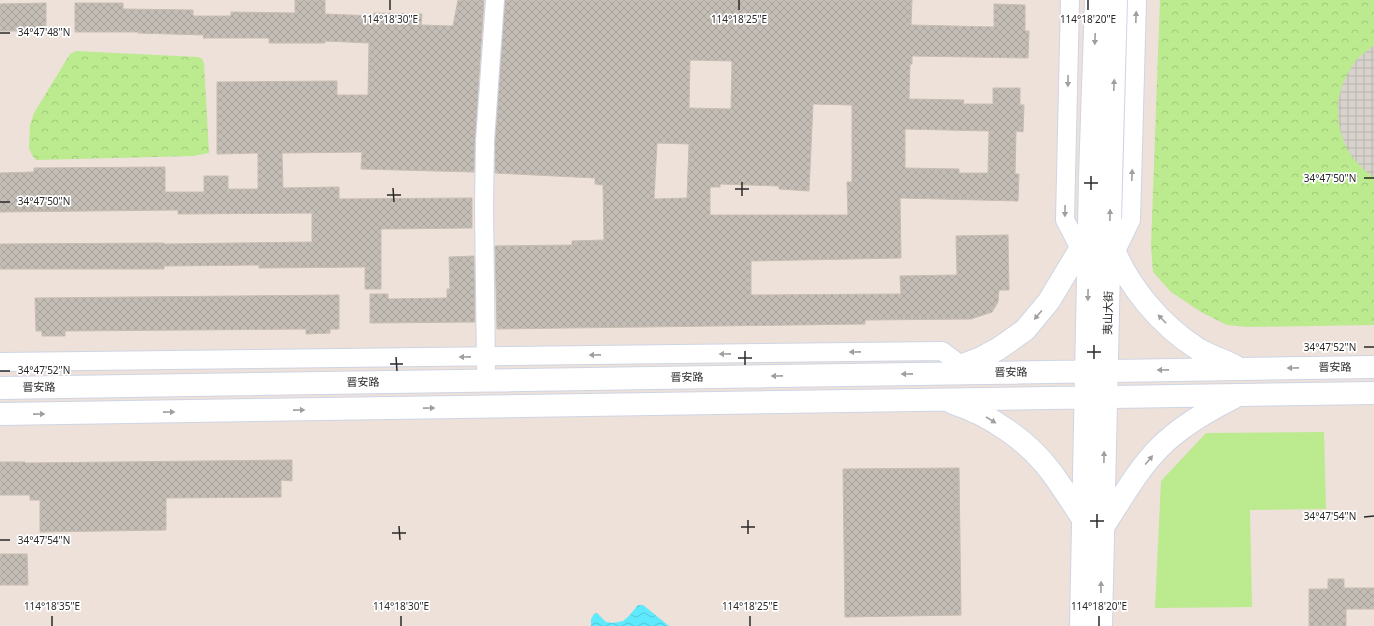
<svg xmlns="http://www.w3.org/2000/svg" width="1374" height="626" viewBox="0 0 1374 626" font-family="'Noto Sans','Noto Sans SC',sans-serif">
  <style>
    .grass { fill: #bcea8f }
    .park { fill: url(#park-crowns) }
    .plaza { fill: url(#plaza-grid) }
    .water { fill: url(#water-waves) }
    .building { fill: url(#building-cross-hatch); stroke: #c8bdb2; fill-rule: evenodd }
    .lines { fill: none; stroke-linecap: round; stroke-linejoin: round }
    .street-casing { stroke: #ced5e4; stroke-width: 20 }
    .secondary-casing { stroke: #ced5e4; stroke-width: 24 }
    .street { stroke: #fff; stroke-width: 18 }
    .secondary { stroke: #fff; stroke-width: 22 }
    .oneway { fill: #9f9f9f }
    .ticks { fill: none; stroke: #292929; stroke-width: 1.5 }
    .labels { text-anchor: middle; stroke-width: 3.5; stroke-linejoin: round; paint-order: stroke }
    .street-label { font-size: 11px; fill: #292929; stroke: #fff }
    .ticks-label { font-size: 10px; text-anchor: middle; fill: #292929; stroke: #fff; stroke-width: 3.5; stroke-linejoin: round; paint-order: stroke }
  </style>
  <defs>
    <pattern id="park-crowns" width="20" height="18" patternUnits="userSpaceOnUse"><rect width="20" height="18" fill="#bcea8f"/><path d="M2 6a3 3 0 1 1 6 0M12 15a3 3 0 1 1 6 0" fill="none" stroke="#a2c97b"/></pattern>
    <pattern id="plaza-grid" width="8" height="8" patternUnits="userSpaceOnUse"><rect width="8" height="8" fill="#d8d2cc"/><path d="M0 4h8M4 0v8" fill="none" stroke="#b9b4af"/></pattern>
    <pattern id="water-waves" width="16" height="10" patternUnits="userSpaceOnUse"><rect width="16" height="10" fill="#5fe9fc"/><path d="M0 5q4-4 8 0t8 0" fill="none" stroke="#53c8d8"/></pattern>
    <pattern id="building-cross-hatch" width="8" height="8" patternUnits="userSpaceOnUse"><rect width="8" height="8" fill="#c4bdb5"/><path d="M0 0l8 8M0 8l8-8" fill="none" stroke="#a8a29c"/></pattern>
  </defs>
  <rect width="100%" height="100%" fill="#ede1d9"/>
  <path class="grass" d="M 1324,432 L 1326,509 L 1250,510 L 1252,607 L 1155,608 L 1161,481 L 1206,433 Z"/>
  <path class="park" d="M 1160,0 L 1374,0 L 1374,325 L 1248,327 L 1227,325 L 1201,312 L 1171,292 L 1153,272 L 1151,246 Z
    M 76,51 L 198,57 L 202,59 L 204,63 L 209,153 L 193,156 L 36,160 L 32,155 L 29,148 L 30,125 L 34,113 L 70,54 Z"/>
  <path class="plaza" d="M 1374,45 L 1374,178 L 1362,168 L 1352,157 L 1345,144 L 1340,130 L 1338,115 L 1338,101 L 1342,86 L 1348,73 L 1356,60 Z"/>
  <path class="water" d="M 638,605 L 643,605 L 669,626 L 591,626 L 591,619 L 594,614 L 597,613 L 606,622 L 613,623 L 623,621 L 629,616 Z"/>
  <path class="building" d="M 295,0 L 325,0 L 325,14 L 374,16 L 374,13 L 422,14 L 421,25 L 453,26 L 458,0 L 484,0 L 475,140 L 474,172 L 361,169 L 362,152 L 282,153 L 283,188 L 339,187 L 339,199 L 472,198 L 472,228 L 381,229 L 381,289 L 365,289 L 365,267 L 259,268 L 259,265 L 164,266 L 164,269 L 0,269 L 0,244 L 164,243 L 164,244 L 312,242 L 312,213 L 178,214 L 178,210 L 0,212 L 0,173 L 34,172 L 34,168 L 165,167 L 165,192 L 204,192 L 204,176 L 228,176 L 228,189 L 258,189 L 258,153 L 217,154 L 217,82 L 337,81 L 337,95 L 368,95 L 369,43 L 325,41 L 325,43 L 269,43 L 269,38 L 203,38 L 204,35 L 138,33 L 138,32 L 75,32 L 75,3 L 123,3 L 123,9 L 193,10 L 193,16 L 231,16 L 231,12 L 295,13 Z
    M 505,0 L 912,0 L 911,25 L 994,27 L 994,4 L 1025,5 L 1025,31 L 1029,31 L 1028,58 L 912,56 L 912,64 L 910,64 L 909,99 L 964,100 L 963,104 L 993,104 L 993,88 L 1020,88 L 1020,105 L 1024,105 L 1023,132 L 1016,131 L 1015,174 L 1019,174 L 1018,201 L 900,198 L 901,258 L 751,261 L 751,295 L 901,294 L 900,276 L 957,275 L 956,236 L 1008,235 L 1009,290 L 999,290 L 998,302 L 992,312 L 971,319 L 865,320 L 865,324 L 497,329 L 495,246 L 572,245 L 572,241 L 604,240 L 603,185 L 595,184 L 595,178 L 495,173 L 495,141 ZM 690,60 L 732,61 L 731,109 L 689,108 ZM 813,104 L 852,105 L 852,182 L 847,182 L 848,215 L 710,215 L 710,187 L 720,187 L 720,184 L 779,186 L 779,189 L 809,191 ZM 905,129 L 989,131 L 988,173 L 959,173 L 959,169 L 905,168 ZM 657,143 L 689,144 L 687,198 L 654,199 Z
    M 46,3 L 46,31 L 0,31 L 0,4 Z
    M 474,256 L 475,322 L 370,323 L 370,294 L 388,294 L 388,299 L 447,298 L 447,289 L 450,289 L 449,257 Z
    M 339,295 L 339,329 L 330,329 L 330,333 L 306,334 L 306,329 L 65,331 L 65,336 L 42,336 L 42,331 L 36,331 L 35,298 Z
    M 292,460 L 292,481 L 281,480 L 281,497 L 166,498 L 166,530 L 40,532 L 40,500 L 30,500 L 30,495 L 0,495 L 0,462 L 25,462 L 25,463 Z
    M 959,468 L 961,615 L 845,617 L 843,469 Z
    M 0,554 L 27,554 L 28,585 L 0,585 Z
    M 1328,579 L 1344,579 L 1344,588 L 1374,588 L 1374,609 L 1346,609 L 1346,626 L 1309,626 L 1309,589 L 1328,589 Z"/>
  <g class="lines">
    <defs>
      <path id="street" d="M 1070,0 L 1065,220 L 1086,260
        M 1111,261 L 1131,220 L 1137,0
        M 0,362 L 942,351 L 970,372
        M 486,368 L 484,207 L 485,141 L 495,0"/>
      <path id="secondary" d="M 1111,243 C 1127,285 1160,325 1198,349 C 1210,356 1223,360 1235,366
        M 955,368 L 981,358 L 998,349 L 1025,330 L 1049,301 L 1088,236
        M 0,388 L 1374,367
        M 953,403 C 991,415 1028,441 1052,473 C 1063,488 1073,504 1083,519
        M 0,414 L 1374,393
        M 1103,527 C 1121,500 1137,470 1160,447 C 1181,426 1207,411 1233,398
        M 1081,626 L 1090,177 L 1096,0
        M 1101,626 L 1111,178 L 1116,0"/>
    </defs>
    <use href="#street" class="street-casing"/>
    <use href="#secondary" class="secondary-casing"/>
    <use href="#street" class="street"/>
    <use href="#secondary" class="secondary"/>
  </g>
  <defs><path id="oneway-solid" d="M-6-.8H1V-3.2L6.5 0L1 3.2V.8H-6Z"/></defs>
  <g class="oneway">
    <use href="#oneway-solid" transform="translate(1136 17) rotate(-88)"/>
    <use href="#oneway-solid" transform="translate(1095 39) rotate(92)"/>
    <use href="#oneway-solid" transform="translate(1068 81) rotate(91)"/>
    <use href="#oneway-solid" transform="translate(1114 85) rotate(-88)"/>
    <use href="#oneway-solid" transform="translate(1132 175) rotate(-88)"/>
    <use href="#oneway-solid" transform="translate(1065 211) rotate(91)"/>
    <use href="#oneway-solid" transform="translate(1110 215) rotate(-89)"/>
    <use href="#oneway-solid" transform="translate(1088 295) rotate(91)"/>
    <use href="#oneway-solid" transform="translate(1038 315) rotate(130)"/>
    <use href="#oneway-solid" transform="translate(1162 319) rotate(-134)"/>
    <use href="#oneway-solid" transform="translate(855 352) rotate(179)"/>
    <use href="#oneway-solid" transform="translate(725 354) rotate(179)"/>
    <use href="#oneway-solid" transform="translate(595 355) rotate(179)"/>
    <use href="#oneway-solid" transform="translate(465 357) rotate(179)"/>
    <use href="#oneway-solid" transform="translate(1293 368) rotate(179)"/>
    <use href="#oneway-solid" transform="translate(1163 370) rotate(179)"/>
    <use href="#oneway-solid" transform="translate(907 374) rotate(179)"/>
    <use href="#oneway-solid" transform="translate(777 376) rotate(179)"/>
    <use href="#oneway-solid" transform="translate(429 408) rotate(-1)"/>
    <use href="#oneway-solid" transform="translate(299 410) rotate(-1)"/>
    <use href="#oneway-solid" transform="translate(169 412) rotate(-1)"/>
    <use href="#oneway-solid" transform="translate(39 414) rotate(-1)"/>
    <use href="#oneway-solid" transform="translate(991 420) rotate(32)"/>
    <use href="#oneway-solid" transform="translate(1104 457) rotate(-89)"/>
    <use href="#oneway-solid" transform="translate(1149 460) rotate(-50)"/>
    <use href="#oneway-solid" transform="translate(1101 587) rotate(-89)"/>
  </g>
  <path class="ticks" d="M 390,0 L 390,10M 739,0 L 739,10M 1088,0 L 1088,10M 0,33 L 10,33M 1091,176 L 1091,190M 1364,178 L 1374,178M 742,182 L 742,196M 1084,183 L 1098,183M 393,188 L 394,202M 735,189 L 749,189M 387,195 L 401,195M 0,202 L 10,202M 1094,345 L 1094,359M 1364,347 L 1374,347M 745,351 L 745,365M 1087,352 L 1101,352M 396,357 L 397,371M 738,358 L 752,358M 390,364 L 403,364M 0,371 L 10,371M 1097,514 L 1097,528M 1364,517 L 1374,516M 748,520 L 748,534M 1090,521 L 1104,521M 399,526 L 400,540M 741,527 L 755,527M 392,533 L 406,533M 0,540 L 10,540M 52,616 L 52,626M 401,616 L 401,626M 750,616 L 750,626M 1099,616 L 1099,626"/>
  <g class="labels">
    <g class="street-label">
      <text transform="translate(1108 313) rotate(-89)" y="4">夷山大街</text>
      <text transform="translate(1335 367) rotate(-1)" y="4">晋安路</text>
      <text transform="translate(1011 372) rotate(-1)" y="4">晋安路</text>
      <text transform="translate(687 377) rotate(-1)" y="4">晋安路</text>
      <text transform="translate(363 382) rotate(-1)" y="4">晋安路</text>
      <text transform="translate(39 387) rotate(-1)" y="4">晋安路</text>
    </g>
  </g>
  <g class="ticks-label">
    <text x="390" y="23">114°18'30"E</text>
    <text x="739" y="23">114°18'25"E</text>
    <text x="1088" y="23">114°18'20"E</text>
    <text x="44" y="36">34°47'48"N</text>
    <text x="1330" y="182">34°47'50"N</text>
    <text x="44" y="205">34°47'50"N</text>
    <text x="1330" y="351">34°47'52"N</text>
    <text x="44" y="374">34°47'52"N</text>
    <text x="1330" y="520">34°47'54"N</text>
    <text x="44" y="544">34°47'54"N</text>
    <text x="52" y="610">114°18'35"E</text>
    <text x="401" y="610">114°18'30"E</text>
    <text x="750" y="610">114°18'25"E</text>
    <text x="1099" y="610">114°18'20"E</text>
  </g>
</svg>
